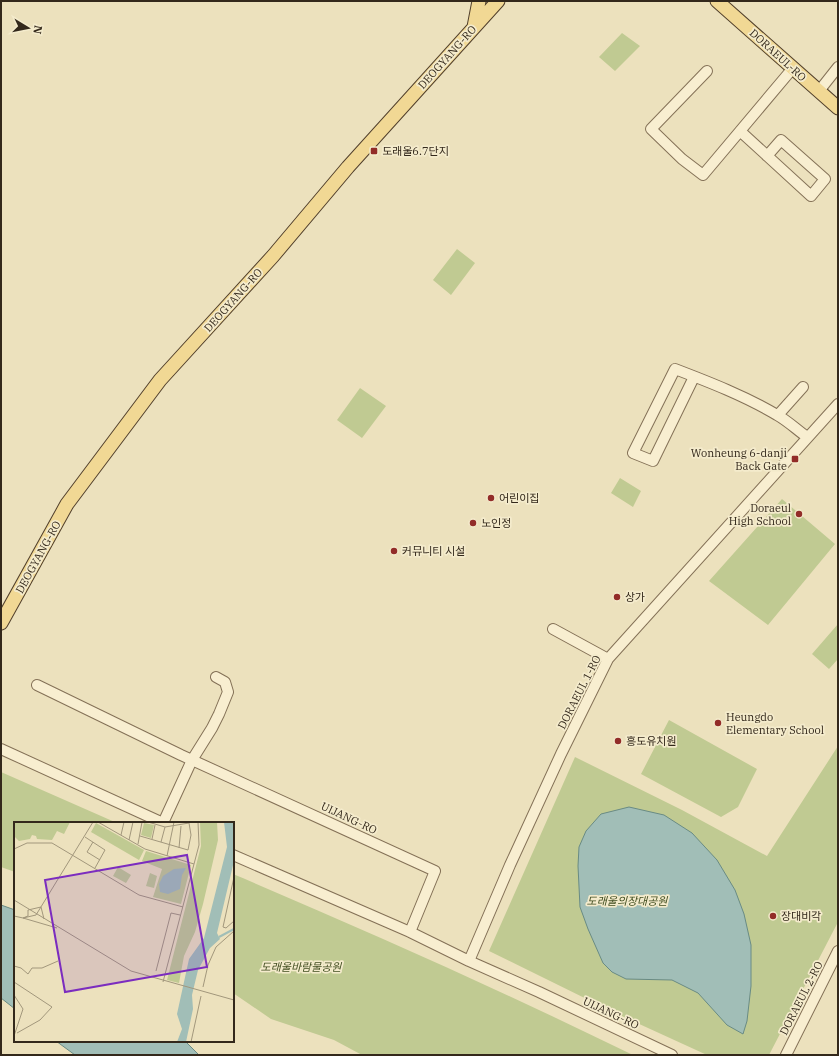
<svg xmlns="http://www.w3.org/2000/svg" width="839" height="1056" viewBox="0 0 839 1056" font-family="'IBM Plex Serif','Noto Sans KR',serif">
  <style>
    .green { fill: #c0ca92 }
    .water { fill: #a1beb7; stroke: #698b84 }
    .lines { fill: none; stroke-linecap: round; stroke-linejoin: round }
    .minor-casing { stroke: #847157; stroke-width: 12 }
    .major-casing { stroke: #513f2b; stroke-width: 15 }
    .minor { stroke: #f8eed0; stroke-width: 10 }
    .major { stroke: #f1d894; stroke-width: 13 }
    .poi-dot { fill: #922c28; stroke: #f4ebcc; stroke-width: 1.5 }
    .labels { text-anchor: middle; stroke-width: 3.5; stroke-linejoin: round; paint-order: stroke }
    .street-label { font-size: 11px; fill: #33281b; stroke: #f4ebcc }
    .poi-label { font-size: 11px; fill: #33281b; stroke: #f4ebcc; text-anchor: start }
    .park-label { font-size: 11px; font-style: italic; fill: #424f22; stroke: #f4ebcc }
    .inset-river { fill: none; stroke: #a1beb7; stroke-width: 2 }
    .inset-road { fill: none; stroke: #a2977c; stroke-width: 1 }
    .view { fill: #7b2cbf; fill-opacity: 0.15; stroke: #7b2cbf; stroke-width: 2 }
    .inset-edge { fill: none; stroke: #33281b; stroke-width: 2 }
  </style>
  <rect width="100%" height="100%" fill="#ece1bd"/>
  <path class="green" d="M 622,33 L 640,46 L 615,71 L 599,57 Z
    M 457,249 L 475,263 L 451,295 L 433,280 Z
    M 360,388 L 386,406 L 362,438 L 337,420 Z
    M 620,478 L 641,491 L 633,507 L 611,493 Z
    M 782,499 L 835,544 L 768,625 L 709,581 Z
    M 838,624 L 838,659 L 829,669 L 812,654 Z
    M 669,720 L 757,769 L 738,807 L 721,817 L 641,774 Z
    M 838,746 L 838,922 L 769,1055 L 707,1055 L 613,1012 L 489,951 L 575,757 L 682,810 L 767,856 Z
    M 1,772 L 117,823 L 15,823 L 15,872 L 1,867 Z
    M 233,874 C 368,931 502,991 633,1055 L 362,1055 L 334,1040 L 271,1019 L 233,993 Z"/>
  <path class="water" d="M 629,807 L 664,815 L 692,833 L 717,860 L 735,890 L 744,914 L 751,945 L 751,986 L 747,1021 L 743,1034 L 727,1025 L 698,993 L 672,980 L 626,979 L 612,972 L 603,963 L 588,929 L 580,907 L 578,866 L 579,847 L 586,831 L 601,814 Z
    M 1,905 L 15,910 L 15,1009 L 1,998 Z
    M 56,1041 L 185,1041 L 199,1055 L 75,1055 Z"/>
  <g class="lines">
    <defs>
      <path id="minor" d="M 707,71 L 651,129 L 682,159 L 703,175 L 793,68
        M 819,91 L 838,67
        M 740,131 L 811,196 L 825,179 L 781,140 L 767,156
        M 694,377 L 653,461 L 633,453 L 675,369 C 709,382 745,396 777,415 C 788,421 797,430 807,437
        M 778,415 L 803,387
        M 553,629 L 608,659
        M 37,685 L 181,755 L 435,871 L 410,932
        M 1,749 L 163,823
        M 163,823 L 192,760 L 212,728 L 219,714 L 228,692 L 225,682 L 216,677
        M 233,855 L 410,932 L 469,961 L 539,992 L 672,1055
        M 469,961 L 510,865 L 561,754 L 608,659 L 838,404
        M 786,1055 L 838,951"/>
      <path id="major" d="M 717,1 L 838,108
        M 474,27 L 479,1
        M 1,623 L 67,504 L 160,380 L 273,256 L 348,167 L 498,1"/>
    </defs>
    <use href="#minor" class="minor-casing"/>
    <use href="#major" class="major-casing"/>
    <use href="#minor" class="minor"/>
    <use href="#major" class="major"/>
  </g>
  <g class="poi-dot">
    <rect x="370" y="147" width="8" height="8" rx="2"/>
    <rect x="791" y="455" width="8" height="8" rx="2"/>
    <circle cx="491" cy="498" r="4"/>
    <circle cx="799" cy="514" r="4"/>
    <circle cx="473" cy="523" r="4"/>
    <circle cx="394" cy="551" r="4"/>
    <circle cx="617" cy="597" r="4"/>
    <circle cx="718" cy="723" r="4"/>
    <circle cx="618" cy="741" r="4"/>
    <circle cx="773" cy="916" r="4"/>
  </g>
  <g class="labels">
    <g class="street-label">
      <text transform="translate(778 55) rotate(42)" y="4">DORAEUL-RO</text>
      <text transform="translate(447 57) rotate(-48)" y="4">DEOGYANG-RO</text>
      <text transform="translate(233 300) rotate(-48)" y="4">DEOGYANG-RO</text>
      <text transform="translate(38 557) rotate(-61)" y="4">DEOGYANG-RO</text>
      <text transform="translate(579 692) rotate(-63)" y="4">DORAEUL 1-RO</text>
      <text transform="translate(349 818) rotate(25)" y="4">UIJANG-RO</text>
      <text transform="translate(801 998) rotate(-63)" y="4">DORAEUL 2-RO</text>
      <text transform="translate(611 1013) rotate(25)" y="4">UIJANG-RO</text>
    </g>
    <g class="poi-label">
      <text x="382" y="155">도래울6.7단지</text>
      <text x="787" y="457" text-anchor="end">Wonheung 6-danji<tspan x="787" dy="13">Back Gate</tspan></text>
      <text x="499" y="502">어린이집</text>
      <text x="791" y="512" text-anchor="end">Doraeul<tspan x="791" dy="13">High School</tspan></text>
      <text x="481" y="527">노인정</text>
      <text x="402" y="555">커뮤니티 시설</text>
      <text x="625" y="601">상가</text>
      <text x="726" y="721">Heungdo<tspan x="726" dy="13">Elementary School</tspan></text>
      <text x="626" y="745">흥도유치원</text>
      <text x="781" y="920">장대비각</text>
    </g>
    <g class="park-label">
      <text x="627" y="905">도래울의장대공원</text>
      <text x="301" y="971">도래울바람물공원</text>
    </g>
  </g>
  <g transform="translate(14 822)">
    <rect width="220" height="220" fill="#ece1bd"/>
    <path d="M 0,0 L 56,0 L 50,12 L 43,9 L 38,18 L 23,17 L 22,14 L 18,13 L 16,17 L 5,19 L 0,14 ZM 186,0 L 203,0 L 204,18 L 189,82 L 181,110 L 170,134 L 165,161 L 153,158 L 187,24 ZM 82,1 L 130,28 L 125,38 L 77,10 ZM 130,1 L 140,3 L 137,16 L 127,13 ZM 132,29 L 177,43 L 167,82 L 139,75 L 148,47 L 128,39 ZM 104,45 L 117,53 L 112,61 L 99,54 ZM 136,51 L 143,54 L 140,66 L 132,64 Z" fill="#c0ca92"/>
    <path d="M 210,0 L 220,0 L 220,39 L 203,111 L 206,117 L 196,126 L 184,148 L 178,173 L 179,187 L 172,220 L 163,220 L 168,207 L 163,192 L 175,137 L 190,116 L 213,25 ZM 172,46 L 168,53 L 166,67 L 154,72 L 146,70 L 145,62 L 149,54 L 160,47 Z" fill="#a1beb7"/>
    <path class="inset-river" d="M 205,115 L 220,107"/>
    <path class="inset-road" d="M 84,0 L 131,27 L 180,42M 107,13 L 110,0M 126,14 L 174,28 L 177,13 L 175,1 L 151,5 L 134,0M 71,15 L 91,28 L 81,46M 138,17 L 141,3M 115,18 L 119,0M 79,20 L 73,30 L 86,38M 147,20 L 151,5M 124,22 L 128,0M 165,26 L 167,4M 0,27 L 13,21 L 38,21 L 125,73 L 169,85M 153,34 L 160,0M 220,55 L 209,105 L 212,106 L 220,99M 0,78 L 117,149 L 220,178M 22,93 L 79,0M 0,94 L 9,96 L 22,93M 9,96 L 14,94 L 14,88 L 27,85 L 30,97M 9,96 L 43,106M 0,144 L 7,146 L 14,152 L 18,146 L 28,146 L 44,139M 142,149 L 157,91 L 166,93M 0,160 L 38,185 L 26,198 L 3,211M 149,160 L 185,23 L 184,0M 189,165 L 194,143 L 202,125 L 220,109M 0,173 L 9,187 L 0,214M 177,220 L 187,174"/>
    <path class="view" d="M 173,33 L 193,145 L 51,170 L 31,58 Z"/>
    <rect width="220" height="220" class="inset-edge"/>
  </g>
  <rect width="839" height="1056" fill="none" stroke="#33281b" stroke-width="4"/>
  <g transform="translate(28 28) rotate(100)" stroke="#f4ebcc" stroke-width="3" paint-order="stroke">
  <path d="M0-3L7 15L0 10L-7 15Z" fill="#33281b"/>
  <text y="-6" font-size="11" font-weight="bold" text-anchor="middle" fill="#33281b">N</text>
  </g>
</svg>
